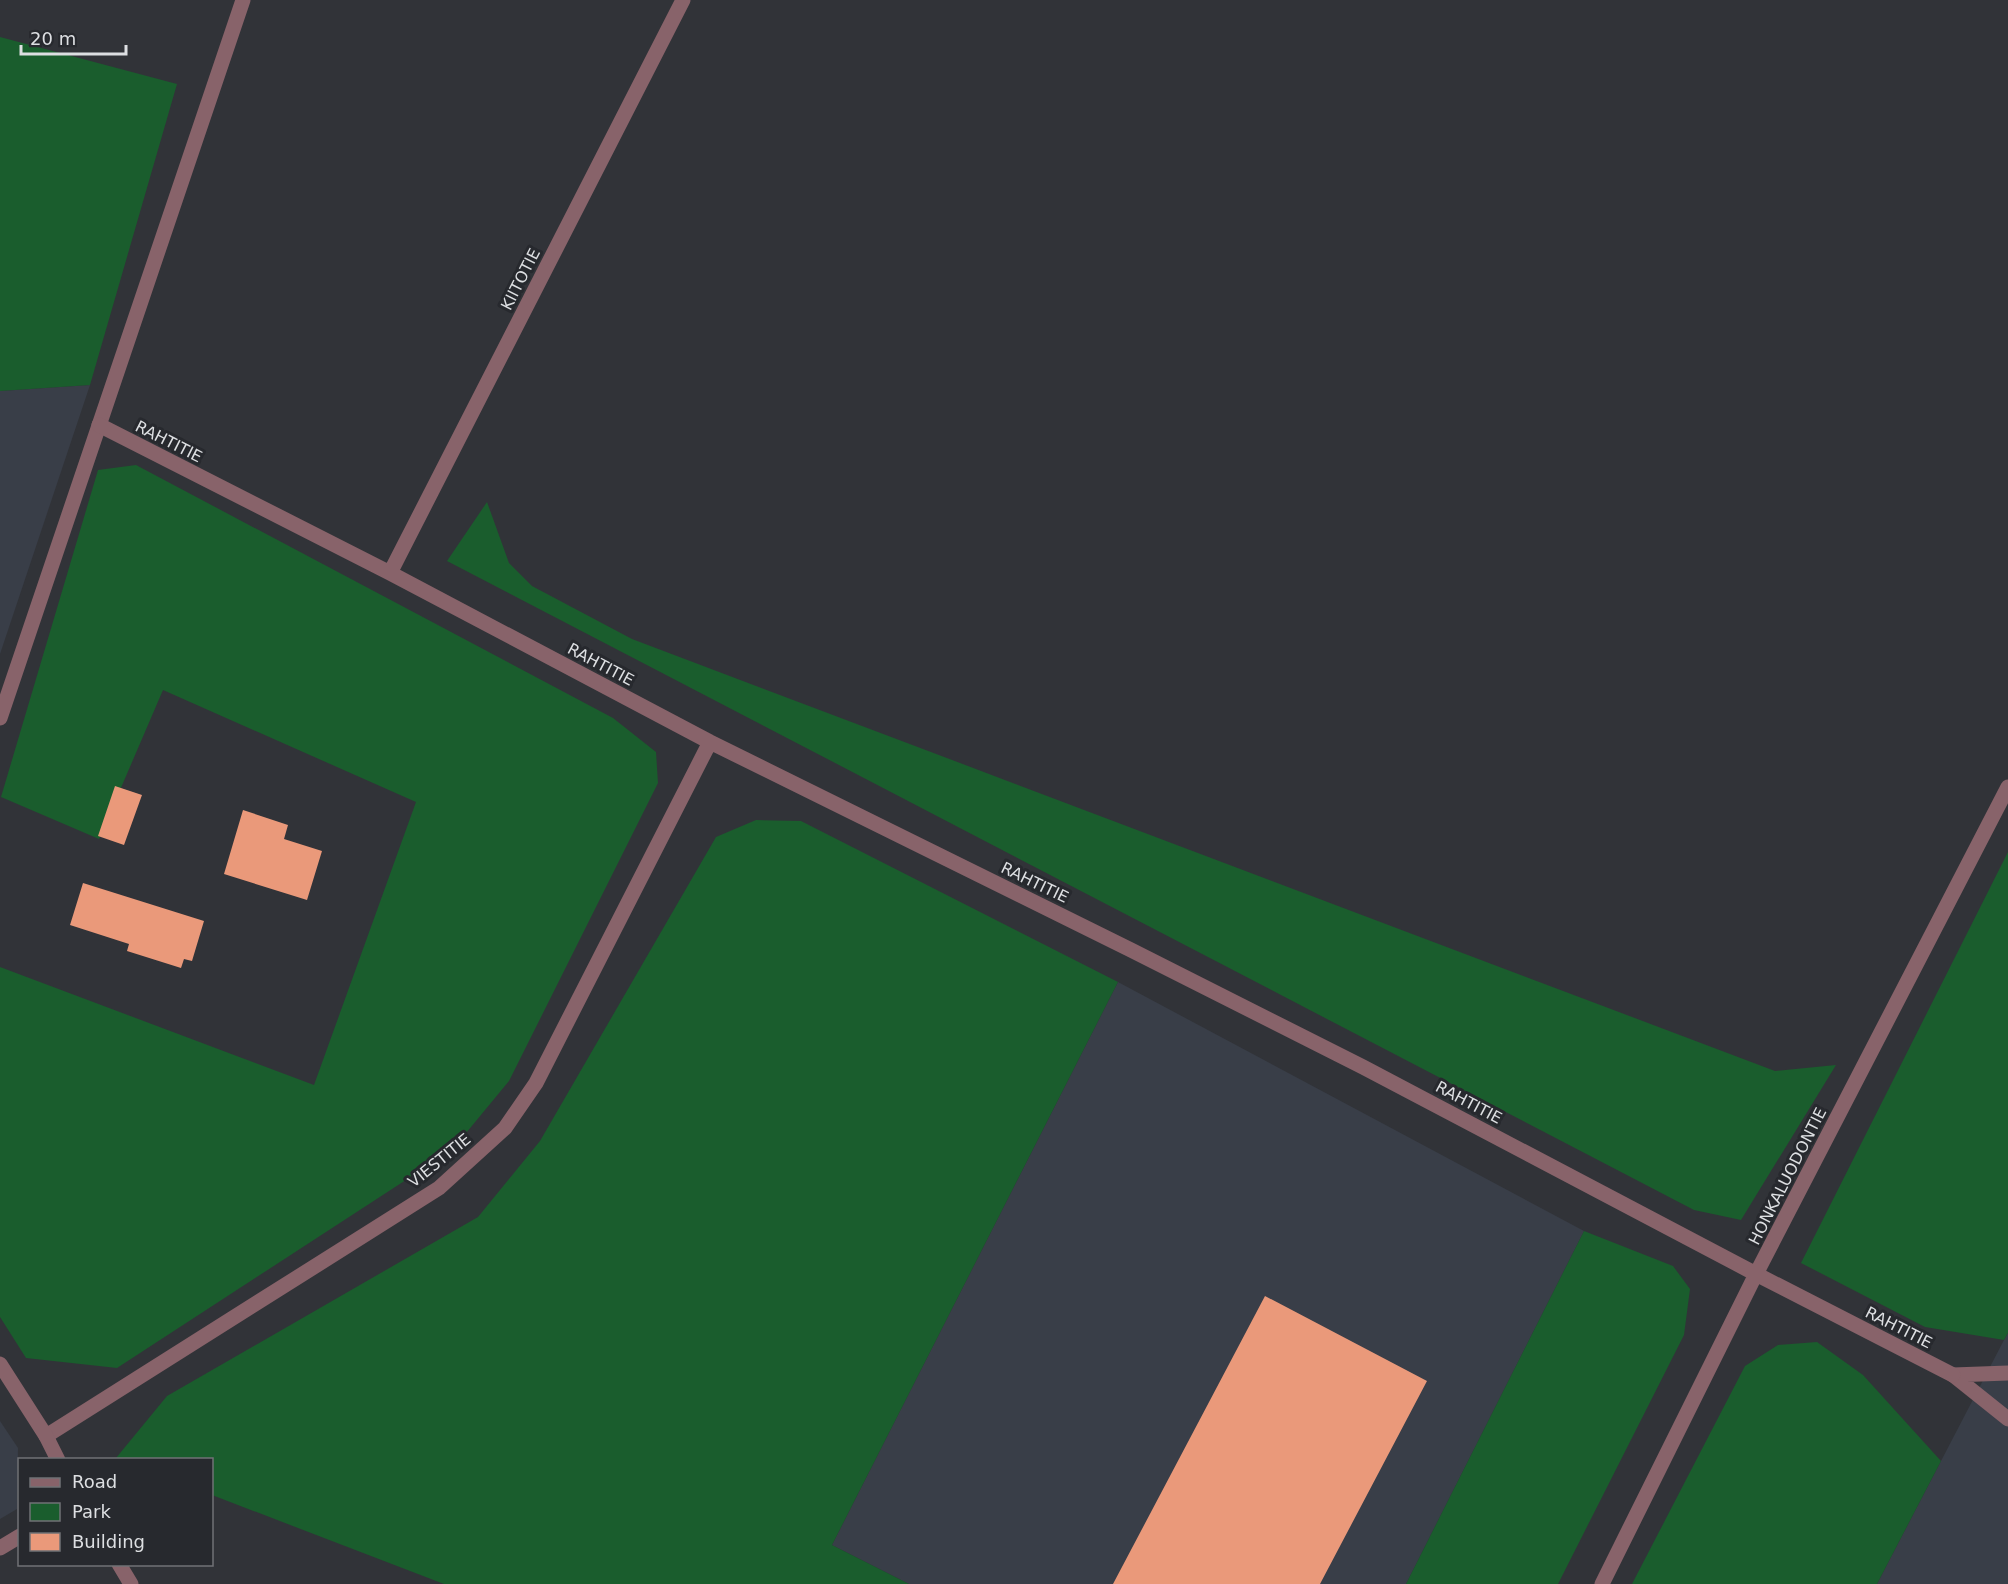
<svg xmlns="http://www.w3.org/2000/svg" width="2008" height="1584" viewBox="0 0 2008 1584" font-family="'DejaVu Sans',sans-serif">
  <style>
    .built { fill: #393e48 }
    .green { fill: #1a5d2d }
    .building { fill: #ea997a }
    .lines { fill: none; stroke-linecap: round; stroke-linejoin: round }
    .service { stroke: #88636a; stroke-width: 15 }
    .minor { stroke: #88636a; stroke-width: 15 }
    .tertiary { stroke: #88636a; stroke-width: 15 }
    .labels { text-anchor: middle; stroke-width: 6; stroke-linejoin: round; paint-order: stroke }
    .street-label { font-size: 16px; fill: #dddfe2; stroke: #27292e }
  </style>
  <rect width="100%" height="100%" fill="#313338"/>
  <path class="built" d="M 90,385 L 0,654 L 0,391 Z
    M 1118,982 L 1584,1231 L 1406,1584 L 909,1584 L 832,1545 Z
    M 2008,1333 L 2008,1584 L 1877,1584 L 2004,1340 Z
    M 0,1421 L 18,1448 L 17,1509 L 0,1519 Z"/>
  <path class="green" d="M 0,37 L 177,84 L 90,385 L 0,391 Z
    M 136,465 L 613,718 L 656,752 L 658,783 L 509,1081 L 452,1150 L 117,1368 L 26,1358 L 0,1317 L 0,967 L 314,1085 L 416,802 L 163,690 L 99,839 L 1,797 L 98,470 Z
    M 487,502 L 509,563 L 532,586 L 632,639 L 1775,1071 L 1836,1065 L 1741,1220 L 1694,1210 L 447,561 Z
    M 756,820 L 801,821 L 1118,982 L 832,1545 L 909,1584 L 444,1584 L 212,1495 L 212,1460 L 116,1458 L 167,1396 L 478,1217 L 540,1141 L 716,837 Z
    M 2008,852 L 2008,1333 L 2004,1340 L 1925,1327 L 1801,1263 Z
    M 1584,1231 L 1673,1266 L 1690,1289 L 1684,1335 L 1558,1584 L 1406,1584 Z
    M 1817,1342 L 1863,1375 L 1941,1461 L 1877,1584 L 1632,1584 L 1745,1366 L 1778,1345 Z"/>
  <path class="building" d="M 115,786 L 142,795 L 124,845 L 98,836 Z
    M 243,810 L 288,825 L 284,839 L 322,851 L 307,900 L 224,874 Z
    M 83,883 L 204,921 L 192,961 L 184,959 L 181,968 L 127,951 L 129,944 L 70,925 Z
    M 1265,1296 L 1427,1381 L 1320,1584 L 1113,1584 Z"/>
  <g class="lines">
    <path class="service" d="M 0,718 L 243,0
      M 1953,1375 L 2008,1419
      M 1953,1375 L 2008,1373"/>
    <path class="minor" d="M 99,425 L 390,573 L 710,742 L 1131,950 L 1363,1067 L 1756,1274 L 1953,1375
      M 390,573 L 683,0
      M 46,1436 L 439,1188 L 505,1128 L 536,1083 L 710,742
      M 0,1548 L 20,1536
      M 1602,1584 L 1756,1274 L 2008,787"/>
    <path class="tertiary" d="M 0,1364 L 46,1436 L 58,1460
      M 119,1564 L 131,1584"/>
  </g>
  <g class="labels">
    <g class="street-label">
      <text transform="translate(520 279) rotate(-63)" y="6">KIITOTIE</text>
      <text transform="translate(169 441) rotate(27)" y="6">RAHTITIE</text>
      <text transform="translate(601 664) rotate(28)" y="6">RAHTITIE</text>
      <text transform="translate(1035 882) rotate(26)" y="6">RAHTITIE</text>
      <text transform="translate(1469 1102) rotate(28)" y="6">RAHTITIE</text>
      <text transform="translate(439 1160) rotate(-39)" y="6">VIESTITIE</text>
      <text transform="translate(1787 1176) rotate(-63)" y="6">HONKALUODONTIE</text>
      <text transform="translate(1899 1327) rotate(27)" y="6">RAHTITIE</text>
    </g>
  </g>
  <rect x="18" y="1458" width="195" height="108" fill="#27292e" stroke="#707276" stroke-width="1.5"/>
  <rect x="30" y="1478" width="30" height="9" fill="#88636a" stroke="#707276" stroke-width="1.5"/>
  <text x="72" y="1488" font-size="18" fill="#dddfe2">Road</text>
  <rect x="30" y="1503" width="30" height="18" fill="#1a5d2d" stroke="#707276" stroke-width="1.5"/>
  <text x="72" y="1518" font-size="18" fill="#dddfe2">Park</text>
  <rect x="30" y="1533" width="30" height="18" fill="#ea997a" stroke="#707276" stroke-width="1.5"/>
  <text x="72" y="1548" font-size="18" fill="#dddfe2">Building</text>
  <path d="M21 45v9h105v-9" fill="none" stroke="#dddfe2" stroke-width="3"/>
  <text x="30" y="45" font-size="18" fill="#dddfe2" stroke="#27292e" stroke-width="4.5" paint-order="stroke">20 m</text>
</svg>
